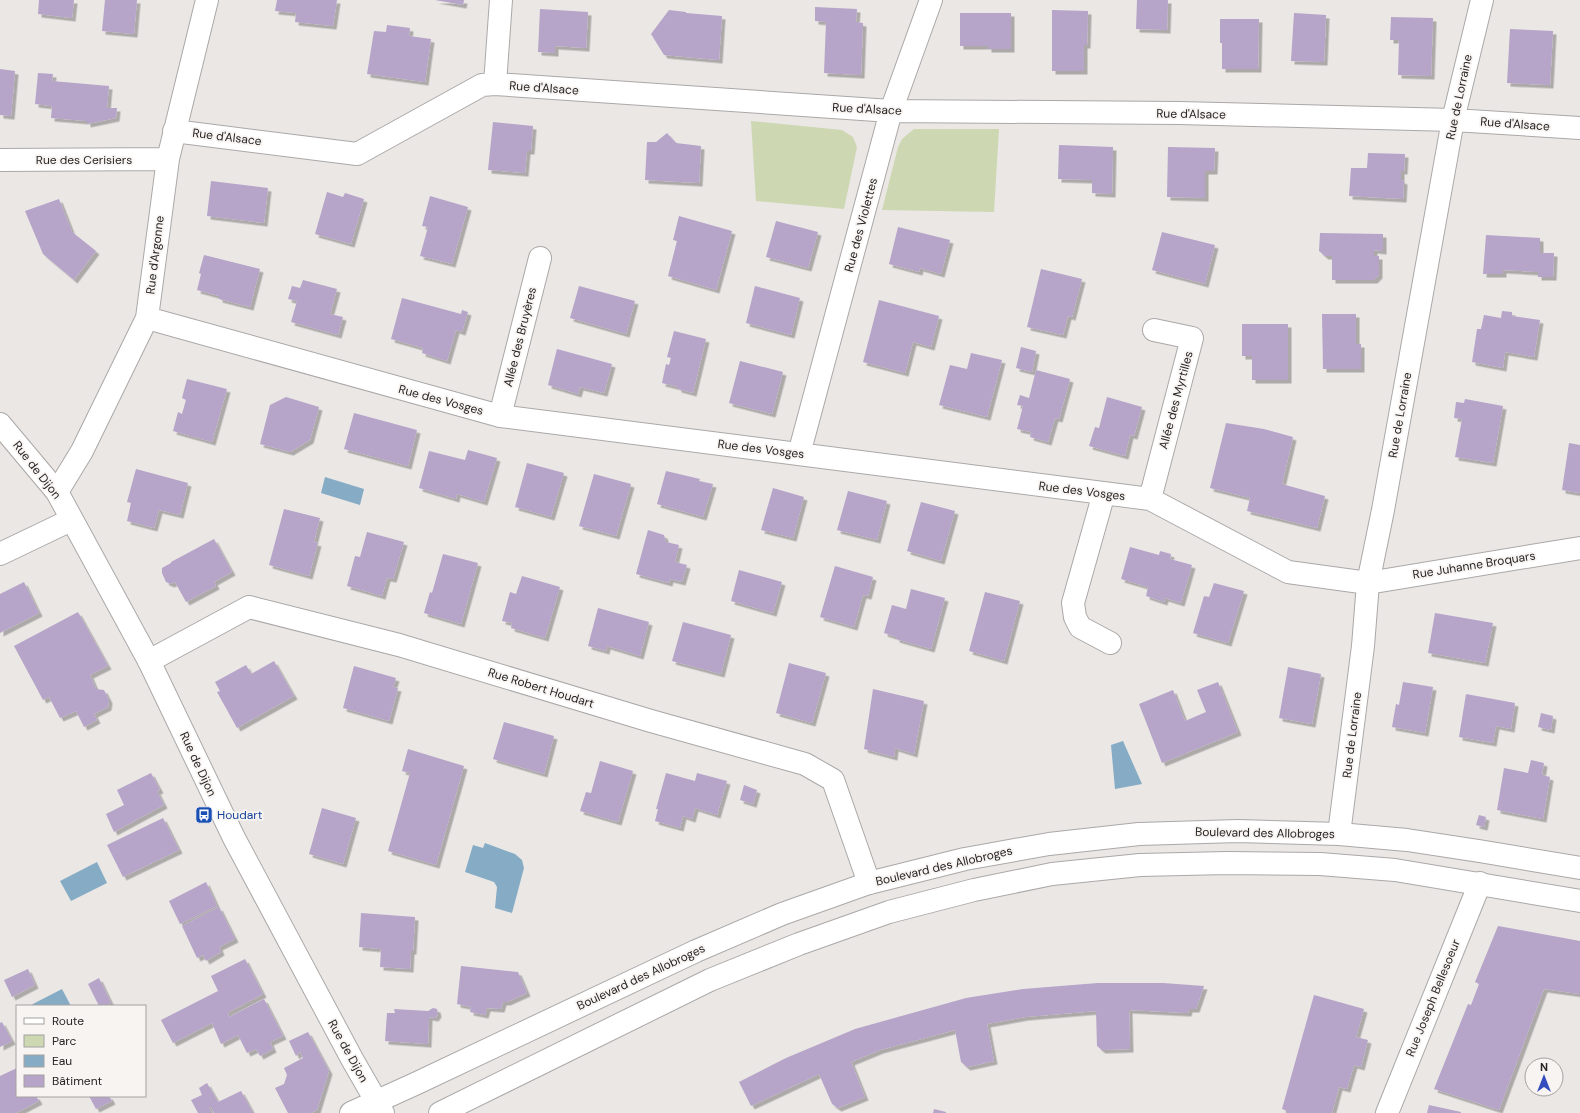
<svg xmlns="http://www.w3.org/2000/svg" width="1580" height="1113" viewBox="0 0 1580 1113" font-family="'DM Sans',sans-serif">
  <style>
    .green { fill: #cdd8b2 }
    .water { fill: #86acc5 }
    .building { fill: #b6a4c9; filter: url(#shadow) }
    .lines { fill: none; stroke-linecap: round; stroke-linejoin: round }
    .street-casing { stroke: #aba8a7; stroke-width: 24 }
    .secondary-casing { stroke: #aba8a7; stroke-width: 24 }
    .primary-casing { stroke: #aba8a7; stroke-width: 24 }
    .street { stroke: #fff; stroke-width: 22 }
    .secondary { stroke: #fff; stroke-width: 22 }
    .primary { stroke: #fff; stroke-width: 22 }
    .labels { text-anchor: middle; stroke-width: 3.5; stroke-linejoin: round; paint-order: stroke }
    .street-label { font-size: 12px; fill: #272625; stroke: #f7f4f2 }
    .transit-label { font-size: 12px; fill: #164399; stroke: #f7f4f2; text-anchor: start }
  </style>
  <defs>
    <filter id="shadow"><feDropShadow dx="3.5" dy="3.5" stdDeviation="0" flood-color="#0004"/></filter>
  </defs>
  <rect width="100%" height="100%" fill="#eae7e5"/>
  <path class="green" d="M 751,121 L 842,130 L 853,137 L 857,147 L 844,209 L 756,201 Z
    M 914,129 L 999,129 L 994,212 L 882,210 L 898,147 L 902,139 Z"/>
  <path class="water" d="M 325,477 L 364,489 L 360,505 L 321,493 Z
    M 1123,741 L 1142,784 L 1115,789 L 1111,745 Z
    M 485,843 L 515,854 L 522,860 L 524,868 L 512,913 L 495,908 L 497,887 L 494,882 L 465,872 L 473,845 L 483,848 Z
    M 97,862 L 107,883 L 71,901 L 60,881 Z
    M 62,989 L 71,1006 L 29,1006 Z"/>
  <path class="building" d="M 39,0 L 74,0 L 72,18 L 38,14 Z
    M 105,0 L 137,0 L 134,34 L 102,31 Z
    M 277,0 L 337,0 L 333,26 L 295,22 L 296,13 L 275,11 Z
    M 435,0 L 464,0 L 463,5 Z
    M 1137,0 L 1168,0 L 1167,30 L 1136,29 Z
    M 815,7 L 857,9 L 856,22 L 863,23 L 861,75 L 824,73 L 826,22 L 815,21 Z
    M 540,9 L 588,12 L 586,48 L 555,46 L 555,53 L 538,52 Z
    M 669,10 L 686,12 L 686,13 L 722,16 L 719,60 L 664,55 L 651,34 Z
    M 1052,10 L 1088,11 L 1087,45 L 1084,45 L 1084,71 L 1052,71 Z
    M 960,13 L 1011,13 L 1011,49 L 988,49 L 988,46 L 960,46 Z
    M 1294,13 L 1326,15 L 1324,62 L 1291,61 Z
    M 1391,17 L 1433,18 L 1431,76 L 1398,75 L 1399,40 L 1390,40 Z
    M 1220,19 L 1259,19 L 1258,69 L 1222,69 L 1222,43 L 1220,43 Z
    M 387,25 L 410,28 L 409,36 L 431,39 L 425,82 L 367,74 L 374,31 L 386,32 Z
    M 1510,29 L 1553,31 L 1550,85 L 1507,83 Z
    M 0,69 L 15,71 L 11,116 L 0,115 Z
    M 38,73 L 53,74 L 52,81 L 109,86 L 107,108 L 117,108 L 116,118 L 87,124 L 87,121 L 51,118 L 52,106 L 35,104 Z
    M 493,122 L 533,126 L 531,151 L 527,151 L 525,173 L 488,170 Z
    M 667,133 L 676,143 L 701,146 L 699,183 L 645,180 L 647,142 L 656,142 Z
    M 1059,145 L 1113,147 L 1112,194 L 1092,193 L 1092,180 L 1058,179 Z
    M 1168,147 L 1215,148 L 1214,171 L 1205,171 L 1205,198 L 1167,197 Z
    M 1368,153 L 1405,154 L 1404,171 L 1401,171 L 1401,180 L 1404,181 L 1403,199 L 1349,196 L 1351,168 L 1367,168 Z
    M 211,181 L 268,188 L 264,223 L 207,216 Z
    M 327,192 L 343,197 L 345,193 L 364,199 L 351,244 L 315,234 Z
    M 430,196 L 468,207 L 452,264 L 420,256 L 428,227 L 422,226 Z
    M 59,199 L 72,232 L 96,251 L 74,280 L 43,254 L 25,211 Z
    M 679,216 L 732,231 L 716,290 L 668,276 L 677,241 L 673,240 Z
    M 776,221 L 818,232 L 808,268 L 766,257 Z
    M 898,227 L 950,240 L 941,274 L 920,268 L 919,272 L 889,264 Z
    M 1162,232 L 1215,245 L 1205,284 L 1152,270 Z
    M 1320,233 L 1383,234 L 1383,251 L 1374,250 L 1374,256 L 1379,256 L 1379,275 L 1374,280 L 1332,280 L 1332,256 L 1325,256 L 1319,251 Z
    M 1486,235 L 1540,238 L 1540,253 L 1554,253 L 1553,277 L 1538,277 L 1538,272 L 1503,270 L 1503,274 L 1483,274 Z
    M 204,255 L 260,269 L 250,307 L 219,299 L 219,296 L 197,290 L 201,274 L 199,273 Z
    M 1041,269 L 1082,279 L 1072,317 L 1068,316 L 1063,335 L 1027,327 Z
    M 303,280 L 337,289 L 330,314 L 343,317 L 338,335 L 291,322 L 297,301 L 288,299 L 292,286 L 300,288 Z
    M 579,286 L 635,301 L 626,334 L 570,318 Z
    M 755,286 L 800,298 L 791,335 L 746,323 Z
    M 402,298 L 461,314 L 462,310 L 468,312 L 462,332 L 456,330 L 447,361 L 422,353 L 423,348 L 391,339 Z
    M 879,300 L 939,316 L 931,347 L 913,342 L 905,373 L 863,362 Z
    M 1502,311 L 1512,312 L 1512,316 L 1540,320 L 1534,357 L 1505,352 L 1503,368 L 1472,362 L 1477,329 L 1481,329 L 1484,315 L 1501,318 Z
    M 1322,314 L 1356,314 L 1356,344 L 1361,344 L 1361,369 L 1323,369 Z
    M 1242,324 L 1288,324 L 1288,380 L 1252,380 L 1252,356 L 1242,356 Z
    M 674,331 L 706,339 L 693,393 L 678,389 L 678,387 L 662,383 L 666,364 L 669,365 L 671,358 L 667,357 Z
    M 1021,347 L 1036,351 L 1032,372 L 1016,368 Z
    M 557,349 L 612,364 L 604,393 L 580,387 L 578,394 L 548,385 Z
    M 971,353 L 1002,360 L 987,417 L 939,405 L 950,365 L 967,369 Z
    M 740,361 L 783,372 L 772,414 L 729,403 Z
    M 1036,370 L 1070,379 L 1059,419 L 1055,418 L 1048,442 L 1030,437 L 1031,432 L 1017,429 L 1023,406 L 1017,405 L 1020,395 L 1029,398 Z
    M 187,379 L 227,389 L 212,442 L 173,431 L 178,412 L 182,414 L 186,400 L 182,398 Z
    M 286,397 L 319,407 L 310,440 L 290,452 L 260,444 L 270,405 Z
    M 1107,397 L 1142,407 L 1134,436 L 1130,435 L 1125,456 L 1089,446 L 1095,427 L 1099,428 Z
    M 1465,399 L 1503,406 L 1493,463 L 1455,457 L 1462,419 L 1454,418 L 1456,402 L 1464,403 Z
    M 354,413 L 417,430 L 408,466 L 344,449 Z
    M 1226,423 L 1264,429 L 1293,437 L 1282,484 L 1325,496 L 1317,528 L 1247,511 L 1250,498 L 1210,488 Z
    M 1569,443 L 1580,445 L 1580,493 L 1562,490 Z
    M 468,450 L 497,458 L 484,502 L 457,494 L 456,499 L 419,488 L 429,451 L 465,460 Z
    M 527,463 L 564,473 L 551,517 L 515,507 Z
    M 136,469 L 188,483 L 180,515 L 159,510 L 154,528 L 127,521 L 131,503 L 127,502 Z
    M 666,471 L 700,479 L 699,481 L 713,484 L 703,517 L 657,504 Z
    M 594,474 L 631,484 L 616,536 L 579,526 Z
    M 773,488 L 804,497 L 793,538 L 761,530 Z
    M 848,491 L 887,501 L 877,540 L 837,530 Z
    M 921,502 L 955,511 L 941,561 L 907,551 Z
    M 284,509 L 320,518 L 314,542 L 318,543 L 309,576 L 269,565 Z
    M 648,530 L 664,535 L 666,542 L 679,545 L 675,562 L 687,565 L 682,582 L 670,579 L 669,583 L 636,574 Z
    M 367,532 L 404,542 L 393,579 L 387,578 L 382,596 L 347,586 L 355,556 L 360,557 Z
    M 214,539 L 232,572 L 214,582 L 216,586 L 186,602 L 175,582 L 171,584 L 166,582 L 162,573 L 162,568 L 171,563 L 171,562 Z
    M 1130,547 L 1159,555 L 1160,551 L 1171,554 L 1170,559 L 1192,565 L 1181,603 L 1165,598 L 1164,602 L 1146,596 L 1148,587 L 1121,579 Z
    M 443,554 L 478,563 L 461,624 L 424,613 L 430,592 L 432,593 Z
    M 835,566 L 873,577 L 868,596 L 863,595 L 854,627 L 820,617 Z
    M 739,570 L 782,582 L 773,613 L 731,601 Z
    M 522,576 L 560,587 L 545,638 L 511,628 L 512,623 L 502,621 L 510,592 L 516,594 Z
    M 24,582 L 39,613 L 0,633 L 0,594 Z
    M 1214,583 L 1244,591 L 1228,643 L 1193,633 L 1204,596 L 1209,597 Z
    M 911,589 L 945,598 L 931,649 L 896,639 L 896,637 L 884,633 L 892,605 L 906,609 Z
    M 985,592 L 1020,601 L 1004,661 L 969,651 Z
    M 598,608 L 649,622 L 640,656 L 607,646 L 606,651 L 588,646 Z
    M 78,612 L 108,666 L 90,675 L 96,689 L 104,690 L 109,700 L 108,707 L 94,714 L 97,720 L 84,727 L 76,711 L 60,718 L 49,697 L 43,700 L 14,646 Z
    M 1435,613 L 1493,623 L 1485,663 L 1428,653 Z
    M 683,622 L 731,635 L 721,674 L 672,661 Z
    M 274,661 L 294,696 L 237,728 L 217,692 L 220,691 L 215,682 L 246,665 L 251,674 Z
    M 789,663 L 826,673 L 812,723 L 776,713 Z
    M 354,666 L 396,678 L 393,687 L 398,688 L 389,721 L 343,708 Z
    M 1288,667 L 1321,674 L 1312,724 L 1279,718 Z
    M 1218,682 L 1238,732 L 1162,763 L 1139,704 L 1173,690 L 1185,721 L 1206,712 L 1197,690 Z
    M 1403,682 L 1433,687 L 1425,733 L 1392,727 L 1396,704 L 1399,705 Z
    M 873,689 L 924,701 L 914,754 L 895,748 L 894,757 L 864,749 Z
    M 1466,694 L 1515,703 L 1511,729 L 1496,726 L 1493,743 L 1459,737 Z
    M 1541,713 L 1553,716 L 1551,730 L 1538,727 Z
    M 504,722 L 554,736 L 544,774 L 493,759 Z
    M 408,749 L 464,766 L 436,865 L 388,851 L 410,773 L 402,771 Z
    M 1531,760 L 1544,763 L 1542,775 L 1550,777 L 1543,819 L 1497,810 L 1504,768 L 1528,773 Z
    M 600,761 L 633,771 L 618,822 L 580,811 L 586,792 L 591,793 Z
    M 151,773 L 160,790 L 157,791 L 164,805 L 114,832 L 106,814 L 124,805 L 117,790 Z
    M 666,773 L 695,781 L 697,773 L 727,781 L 717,815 L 695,808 L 692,819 L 683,816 L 680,828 L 655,821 L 658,809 L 656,809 Z
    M 744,785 L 757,790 L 753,804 L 740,800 Z
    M 322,808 L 356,818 L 343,864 L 309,854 Z
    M 1479,815 L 1486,817 L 1484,827 L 1476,825 Z
    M 163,818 L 179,850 L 123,877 L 107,845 Z
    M 206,882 L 217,906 L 180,924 L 169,901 Z
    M 219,907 L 235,939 L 219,947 L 221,952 L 206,961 L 203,955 L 197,958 L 182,926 Z
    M 361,913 L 415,917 L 413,951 L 411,951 L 410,969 L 380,967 L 381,949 L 359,947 Z
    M 1498,926 L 1580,941 L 1580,994 L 1544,989 L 1499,1110 L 1434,1089 L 1468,1004 L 1471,1005 L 1479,984 L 1475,982 Z
    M 245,959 L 263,994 L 229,1012 L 228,1015 L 229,1017 L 264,999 L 283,1036 L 270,1042 L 273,1049 L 260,1056 L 256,1049 L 247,1053 L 238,1035 L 221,1044 L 212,1023 L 173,1043 L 161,1020 L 218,991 L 211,976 Z
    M 461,966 L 518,972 L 527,993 L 507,1002 L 503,1002 L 501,1009 L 487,1008 L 485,1015 L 470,1012 L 471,1007 L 457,1004 Z
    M 28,969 L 35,985 L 12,997 L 4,980 Z
    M 99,978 L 111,1003 L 105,1006 L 99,1006 L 88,984 Z
    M 1098,983 L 1163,983 L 1204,986 L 1196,1009 L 1189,1009 L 1188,1013 L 1129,1010 L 1130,1049 L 1102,1050 L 1097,1046 L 1096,1011 L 1025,1017 L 987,1024 L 994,1061 L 967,1067 L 961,1062 L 955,1030 L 880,1050 L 851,1062 L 865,1097 L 838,1108 L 832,1104 L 819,1074 L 751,1106 L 739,1082 L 786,1058 L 855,1029 L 966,998 L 1023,989 Z
    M 1314,995 L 1364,1009 L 1356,1037 L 1368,1040 L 1361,1067 L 1354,1065 L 1347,1089 L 1339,1087 L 1332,1113 L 1287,1113 L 1287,1111 L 1282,1109 Z
    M 433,1008 L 437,1009 L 438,1014 L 435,1018 L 429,1017 L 428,1044 L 385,1041 L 387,1013 L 395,1013 L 394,1009 L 428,1011 Z
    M 2,1022 L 12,1041 L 0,1047 L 0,1023 Z
    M 308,1032 L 329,1071 L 317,1110 L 311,1113 L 288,1113 L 275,1088 L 284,1084 L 287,1075 L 284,1068 L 303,1058 L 300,1052 L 296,1056 L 289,1041 Z
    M 17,1068 L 17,1096 L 36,1096 L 39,1101 L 16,1113 L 0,1113 L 0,1076 Z
    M 207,1083 L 218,1102 L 241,1091 L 253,1113 L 214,1113 L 211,1107 L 209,1107 L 212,1113 L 198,1113 L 191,1100 L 202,1095 L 199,1088 Z
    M 89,1096 L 109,1096 L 112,1101 L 96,1109 Z
    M 1429,1105 L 1461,1112 L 1461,1113 L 1427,1113 Z
    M 934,1109 L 946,1112 L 946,1113 L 933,1113 Z"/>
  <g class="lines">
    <defs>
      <path id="street" d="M 495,84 L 501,0
        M 174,131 L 357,154 L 482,85 L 495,84 L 891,111 L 1179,113 L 1453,120 L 1580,128
        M 0,160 L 168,159
        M 147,318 L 500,416 L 1150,499 L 1288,572 L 1368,583 L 1580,548
        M 500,416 L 540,258
        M 799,454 L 891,111 L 931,0
        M 57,492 L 82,451 L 147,318 L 168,159 L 207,0
        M 1104,493 L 1073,603 L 1075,617 L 1080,627 L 1110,643
        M 1150,499 L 1192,338 L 1154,330
        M 0,554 L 71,520
        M 149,661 L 249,607 L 399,645 L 651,721 L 805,764 L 833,780 L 869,883
        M 1339,834 L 1363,646 L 1368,583 L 1383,510 L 1453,120 L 1482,0
        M 1387,1113 L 1480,883"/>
      <path id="secondary" d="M 0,424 L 57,492 L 149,661 L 234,838 L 352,1059 L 383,1113"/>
      <path id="primary" d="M 351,1113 L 415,1084 L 696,951 L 782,914 L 869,883 L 965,859 L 1049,844 L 1139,834 L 1238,831 L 1339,834 L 1407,840 L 1479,851 L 1580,868
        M 440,1113 L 710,980 L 799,944 L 889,912 L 974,890 L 1052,874 L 1140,865 L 1227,863 L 1320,864 L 1395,870 L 1580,901"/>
    </defs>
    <use href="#street" class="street-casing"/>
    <use href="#secondary" class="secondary-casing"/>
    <use href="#primary" class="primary-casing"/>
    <use href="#street" class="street"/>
    <use href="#secondary" class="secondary"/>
    <use href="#primary" class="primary"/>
  </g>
  <defs>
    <symbol id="bus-square" viewBox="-11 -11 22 22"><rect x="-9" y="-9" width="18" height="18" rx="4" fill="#1a4fb4" stroke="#f7f4f2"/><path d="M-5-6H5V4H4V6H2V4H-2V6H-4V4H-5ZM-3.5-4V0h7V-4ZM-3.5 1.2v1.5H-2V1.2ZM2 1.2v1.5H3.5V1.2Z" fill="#fff"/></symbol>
  </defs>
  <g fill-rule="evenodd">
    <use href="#bus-square" x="194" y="805" width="20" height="20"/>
  </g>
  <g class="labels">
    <g class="street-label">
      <text transform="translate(544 88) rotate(4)" y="4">Rue d'Alsace</text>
      <text transform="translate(1459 97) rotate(-78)" y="4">Rue de Lorraine</text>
      <text transform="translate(867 109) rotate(3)" y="4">Rue d'Alsace</text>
      <text transform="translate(1191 114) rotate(1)" y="4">Rue d'Alsace</text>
      <text transform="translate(1515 124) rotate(4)" y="4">Rue d'Alsace</text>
      <text transform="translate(227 137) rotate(7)" y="4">Rue d'Alsace</text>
      <text x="84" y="164">Rue des Cerisiers</text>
      <text transform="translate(861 225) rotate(-75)" y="4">Rue des Violettes</text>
      <text transform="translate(155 255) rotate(-83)" y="4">Rue d'Argonne</text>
      <text transform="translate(520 337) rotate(-76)" y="4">Allée des Bruyères</text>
      <text transform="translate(441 400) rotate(15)" y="4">Rue des Vosges</text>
      <text transform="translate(1176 400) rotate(-75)" y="4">Allée des Myrtilles</text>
      <text transform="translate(1400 415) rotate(-80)" y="4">Rue de Lorraine</text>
      <text transform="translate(761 449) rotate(7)" y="4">Rue des Vosges</text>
      <text transform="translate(37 470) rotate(52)" y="4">Rue de Dijon</text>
      <text transform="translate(1082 491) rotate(7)" y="4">Rue des Vosges</text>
      <text transform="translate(1474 565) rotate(-9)" y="4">Rue Juhanne Broquars</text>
      <text transform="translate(541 688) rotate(17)" y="4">Rue Robert Houdart</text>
      <text transform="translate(1352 735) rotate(-83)" y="4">Rue de Lorraine</text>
      <text transform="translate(198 764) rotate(65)" y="4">Rue de Dijon</text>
      <text transform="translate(1265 833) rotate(1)" y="4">Boulevard des Allobroges</text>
      <text transform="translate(944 866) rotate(-13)" y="4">Boulevard des Allobroges</text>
      <text transform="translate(641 977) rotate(-25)" y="4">Boulevard des Allobroges</text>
      <text transform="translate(1433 998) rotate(-68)" y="4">Rue Joseph Bellesoeur</text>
      <text transform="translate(348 1051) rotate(61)" y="4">Rue de Dijon</text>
    </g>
    <g class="transit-label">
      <text x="217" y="819">Houdart</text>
    </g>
  </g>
  <rect x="16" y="1005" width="130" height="92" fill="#f7f4f2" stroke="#a4a2a0"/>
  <rect x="24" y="1018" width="20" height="6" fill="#ffffff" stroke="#a4a2a0"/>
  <text x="52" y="1025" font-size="12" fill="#272625">Route</text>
  <rect x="24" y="1035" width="20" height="12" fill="#cdd8b2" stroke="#a4a2a0"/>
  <text x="52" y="1045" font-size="12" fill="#272625">Parc</text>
  <rect x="24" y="1055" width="20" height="12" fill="#86acc5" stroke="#a4a2a0"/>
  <text x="52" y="1065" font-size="12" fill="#272625">Eau</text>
  <rect x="24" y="1075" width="20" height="12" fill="#b6a4c9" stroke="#a4a2a0"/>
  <text x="52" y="1085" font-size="12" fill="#272625">Bâtiment</text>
  <g transform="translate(1544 1077)"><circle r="19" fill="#f7f4f2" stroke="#a4a2a0"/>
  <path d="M0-3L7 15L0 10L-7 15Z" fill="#354cbe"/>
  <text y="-6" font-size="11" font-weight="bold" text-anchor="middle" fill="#272625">N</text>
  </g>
</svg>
